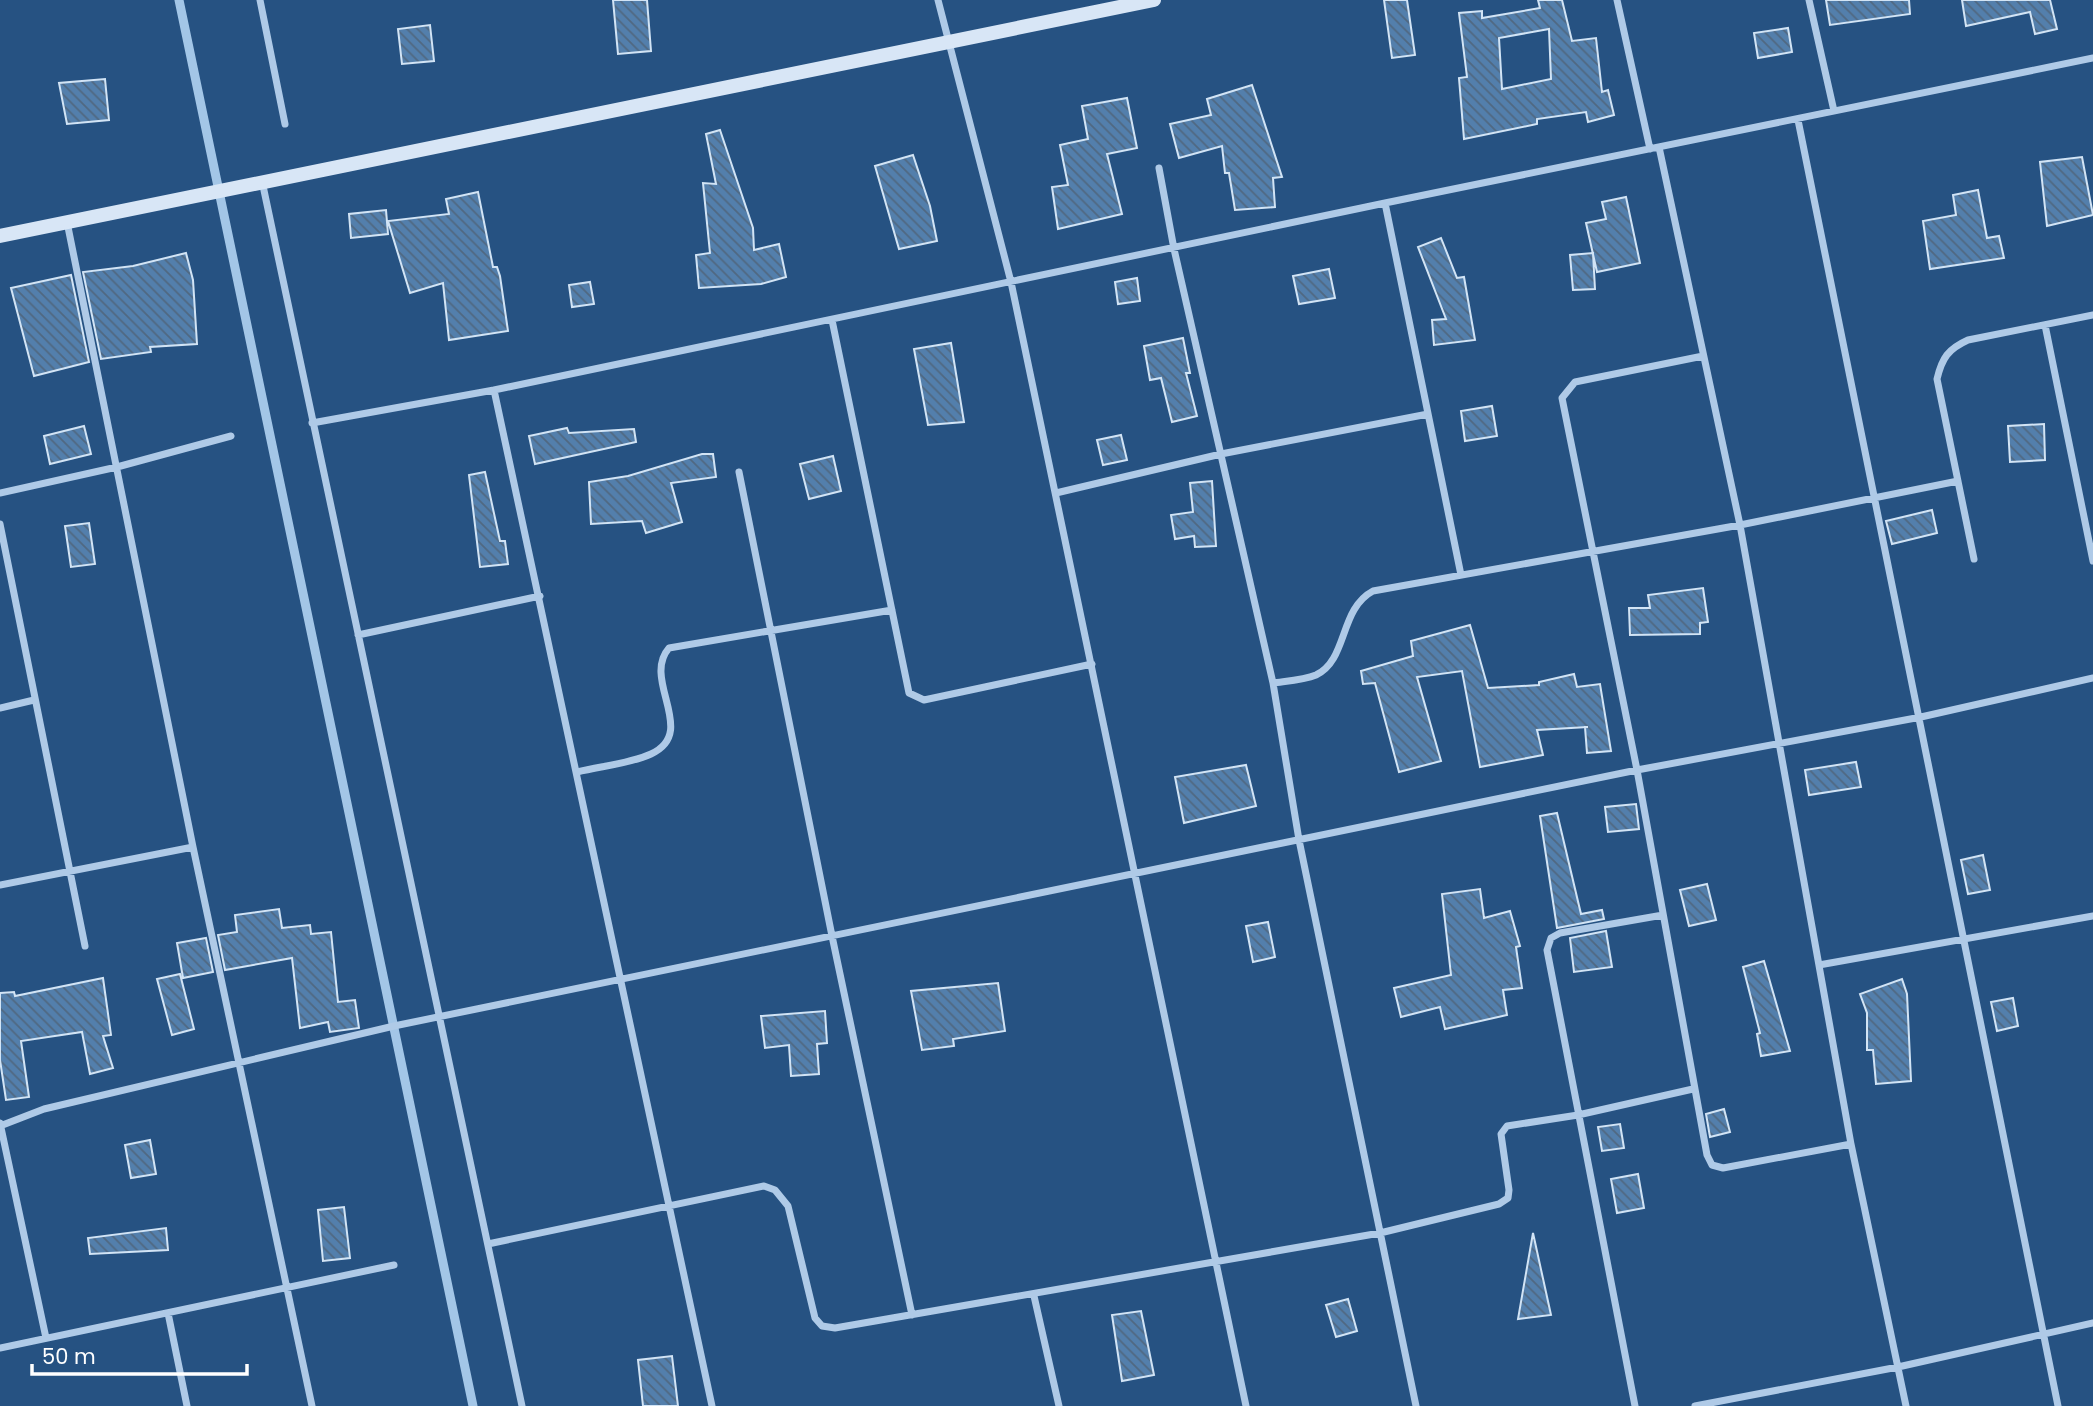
<svg xmlns="http://www.w3.org/2000/svg" width="2093" height="1406" viewBox="0 0 2093 1406" font-family="Poppins,sans-serif">
  <style>
    .lines { fill: none; stroke-linecap: round; stroke-linejoin: round }
    .stream { stroke: #a3c6e7; stroke-width: 9 }
    .building { fill: url(#building-back-hatch); stroke: #d2e4f5; stroke-width: 2; fill-rule: evenodd }
    .minor { stroke: #afcae7; stroke-width: 7 }
    .secondary { stroke: #d8e6f6; stroke-width: 14 }
  </style>
  <defs>
    <pattern id="building-back-hatch" width="6" height="6" patternUnits="userSpaceOnUse" patternTransform="scale(1.75)"><rect width="6" height="6" fill="#537fac"/><path d="M-1 5l2 2M0 0l6 6M5-1l2 2" fill="none" stroke="#506881"/></pattern>
  </defs>
  <rect width="100%" height="100%" fill="#265282"/>
  <g class="lines">
    <path class="stream" d="M 179,0 L 473,1406"/>
  </g>
  <path class="building" d="M 613,0 L 647,0 L 651,51 L 618,54 Z
    M 1384,0 L 1407,0 L 1415,55 L 1392,58 Z
    M 1538,0 L 1562,0 L 1572,41 L 1596,38 L 1602,92 L 1608,90 L 1614,115 L 1588,122 L 1586,112 L 1537,119 L 1537,124 L 1464,139 L 1459,78 L 1467,77 L 1459,13 L 1482,11 L 1482,18 L 1540,8 ZM 1549,29 L 1551,79 L 1502,89 L 1499,38 Z
    M 1826,0 L 1909,0 L 1910,14 L 1830,25 Z
    M 1962,0 L 2050,0 L 2057,29 L 2035,34 L 2030,12 L 1966,26 Z
    M 430,25 L 434,61 L 402,64 L 398,29 Z
    M 1788,28 L 1792,52 L 1758,58 L 1754,33 Z
    M 105,79 L 109,120 L 67,124 L 59,83 Z
    M 1252,85 L 1282,177 L 1273,178 L 1275,207 L 1235,210 L 1229,173 L 1225,173 L 1222,146 L 1179,158 L 1170,124 L 1211,115 L 1207,99 Z
    M 1127,98 L 1137,148 L 1107,154 L 1122,214 L 1058,229 L 1052,187 L 1068,185 L 1060,145 L 1088,139 L 1082,106 Z
    M 720,130 L 753,228 L 754,250 L 779,244 L 786,277 L 761,284 L 699,288 L 696,255 L 710,253 L 703,183 L 716,184 L 706,134 Z
    M 913,155 L 930,206 L 937,241 L 899,249 L 875,166 Z
    M 2082,157 L 2093,215 L 2047,226 L 2040,162 Z
    M 1978,190 L 1987,238 L 1999,236 L 2004,258 L 1930,269 L 1923,221 L 1956,215 L 1953,195 Z
    M 478,192 L 493,267 L 497,267 L 500,276 L 508,331 L 449,340 L 443,283 L 410,293 L 388,221 L 449,214 L 446,199 Z
    M 1626,197 L 1640,263 L 1597,272 L 1586,223 L 1606,219 L 1602,202 Z
    M 386,210 L 388,234 L 351,238 L 349,214 Z
    M 1441,238 L 1457,278 L 1464,277 L 1475,340 L 1434,345 L 1432,320 L 1446,319 L 1418,247 Z
    M 186,253 L 193,280 L 197,344 L 150,347 L 151,352 L 101,359 L 83,272 L 133,266 Z
    M 1593,253 L 1595,289 L 1573,290 L 1570,255 Z
    M 1329,269 L 1335,298 L 1299,304 L 1293,276 Z
    M 71,275 L 89,362 L 34,376 L 11,288 Z
    M 1137,278 L 1140,301 L 1118,304 L 1115,282 Z
    M 590,282 L 594,304 L 572,307 L 569,285 Z
    M 1183,338 L 1190,373 L 1186,373 L 1197,416 L 1172,422 L 1161,378 L 1150,380 L 1144,346 Z
    M 951,343 L 964,422 L 928,425 L 914,349 Z
    M 1492,406 L 1497,436 L 1465,441 L 1461,411 Z
    M 2044,424 L 2045,460 L 2010,462 L 2008,426 Z
    M 84,426 L 91,454 L 50,464 L 44,436 Z
    M 567,428 L 569,433 L 634,429 L 636,442 L 535,464 L 529,436 Z
    M 1121,435 L 1127,460 L 1103,465 L 1097,440 Z
    M 702,454 L 713,454 L 716,477 L 671,483 L 682,522 L 646,533 L 642,521 L 591,524 L 589,482 L 628,476 Z
    M 833,456 L 841,491 L 809,499 L 800,464 Z
    M 485,472 L 500,541 L 505,541 L 508,564 L 480,567 L 469,475 Z
    M 1212,481 L 1216,546 L 1195,547 L 1194,536 L 1175,539 L 1171,515 L 1193,512 L 1190,483 Z
    M 1932,510 L 1937,533 L 1892,544 L 1886,521 Z
    M 89,523 L 95,564 L 71,567 L 65,526 Z
    M 1703,588 L 1708,622 L 1700,623 L 1700,634 L 1630,635 L 1629,608 L 1650,608 L 1648,595 Z
    M 1470,625 L 1488,688 L 1539,685 L 1539,682 L 1574,674 L 1577,687 L 1600,684 L 1611,751 L 1587,753 L 1585,727 L 1588,727 L 1537,730 L 1543,755 L 1480,767 L 1462,671 L 1417,677 L 1441,761 L 1399,772 L 1375,683 L 1363,684 L 1361,671 L 1413,656 L 1411,641 Z
    M 1856,762 L 1861,787 L 1809,795 L 1805,770 Z
    M 1246,765 L 1256,806 L 1184,823 L 1175,777 Z
    M 1636,804 L 1639,829 L 1608,832 L 1605,807 Z
    M 1557,813 L 1581,914 L 1602,910 L 1604,919 L 1557,928 L 1540,816 Z
    M 1983,855 L 1990,890 L 1968,894 L 1961,860 Z
    M 1707,884 L 1716,920 L 1689,926 L 1680,890 Z
    M 1480,889 L 1484,918 L 1510,911 L 1520,946 L 1516,947 L 1522,988 L 1503,990 L 1507,1015 L 1445,1029 L 1440,1007 L 1401,1017 L 1394,988 L 1451,975 L 1442,894 Z
    M 279,909 L 282,928 L 310,925 L 311,934 L 331,932 L 338,1002 L 355,1000 L 359,1028 L 330,1032 L 328,1022 L 300,1028 L 292,958 L 225,970 L 218,935 L 237,932 L 235,915 Z
    M 1268,922 L 1275,957 L 1253,962 L 1246,926 Z
    M 1606,931 L 1612,967 L 1574,972 L 1570,938 Z
    M 206,938 L 213,972 L 183,978 L 177,943 Z
    M 1764,961 L 1790,1051 L 1761,1056 L 1757,1034 L 1760,1033 L 1743,967 Z
    M 180,974 L 194,1029 L 172,1035 L 157,979 Z
    M 103,978 L 111,1035 L 103,1036 L 113,1068 L 90,1074 L 82,1032 L 21,1041 L 29,1097 L 6,1100 L 0,1060 L 0,993 L 14,992 L 15,996 Z
    M 1902,979 L 1907,994 L 1911,1081 L 1876,1084 L 1873,1050 L 1867,1050 L 1867,1013 L 1860,994 Z
    M 998,983 L 1005,1031 L 953,1039 L 954,1046 L 922,1050 L 911,991 Z
    M 2013,998 L 2018,1026 L 1997,1031 L 1991,1002 Z
    M 825,1011 L 827,1043 L 817,1044 L 819,1074 L 791,1076 L 789,1045 L 765,1048 L 761,1016 Z
    M 1724,1109 L 1730,1132 L 1710,1137 L 1706,1114 Z
    M 1620,1124 L 1624,1148 L 1602,1151 L 1598,1127 Z
    M 150,1140 L 156,1174 L 131,1178 L 125,1145 Z
    M 1638,1174 L 1644,1208 L 1617,1213 L 1611,1179 Z
    M 344,1207 L 350,1258 L 323,1261 L 318,1210 Z
    M 166,1228 L 168,1250 L 90,1254 L 88,1238 Z
    M 1533,1233 L 1551,1315 L 1518,1319 Z
    M 1348,1299 L 1357,1331 L 1336,1337 L 1326,1305 Z
    M 1141,1311 L 1154,1375 L 1122,1381 L 1112,1315 Z
    M 672,1356 L 678,1406 L 643,1406 L 638,1360 Z"/>
  <g class="lines">
    <path class="minor" d="M 260,0 L 285,124
      M 938,0 L 1011,282 L 1246,1406
      M 1617,0 L 1650,149
      M 1809,0 L 1834,111
      M 1798,120 L 2058,1406
      M 1659,147 L 1740,525 L 1851,1144 L 1906,1406
      M 1159,168 L 1174,249 L 1273,683 L 1299,840 L 1416,1406
      M 262,181 L 522,1406
      M 1385,203 L 1461,575
      M 67,222 L 193,847 L 312,1406
      M 832,320 L 909,693 L 924,700 L 1092,664
      M 2045,325 L 2093,561
      M 1703,356 L 1575,382 L 1562,398 L 1637,770 L 1707,1155 L 1712,1165 L 1723,1168 L 1851,1144
      M 494,390 L 712,1406
      M 312,423 L 494,390 L 1385,203 L 2093,58
      M 739,472 L 832,936 L 912,1315
      M 0,493 L 117,467 L 231,436
      M 1056,493 L 1221,454 L 1428,414
      M 0,524 L 85,946
      M 1974,559 L 1937,379 C 1942,358 1948,349 1968,340 L 2093,315
      M 358,635 L 540,596
      M 1273,683 C 1287,681 1304,680 1316,675 C 1348,660 1339,609 1373,591 L 1740,525 L 1958,481
      M 0,708 L 34,700
      M 577,772 C 601,766 629,764 651,754 C 699,732 641,680 669,648 L 892,610
      M 0,885 L 193,847
      M 1819,965 L 2093,916
      M 0,1123 L 46,1338
      M 0,1126 L 44,1109 L 394,1026 L 1637,770 L 1921,717 L 2093,678
      M 488,1244 L 764,1186 L 775,1190 L 788,1206 L 815,1318 L 822,1326 L 835,1328 L 1380,1233 L 1499,1204 L 1508,1198 L 1509,1190 L 1501,1134 L 1507,1126 L 1578,1115 L 1693,1089
      M 1034,1296 L 1059,1406
      M 168,1313 L 187,1406
      M 0,1348 L 394,1265
      M 1635,1406 L 1547,950 L 1551,938 L 1560,933 L 1663,915
      M 1695,1406 L 1898,1367 L 2093,1323"/>
    <path class="secondary" d="M 0,236 L 1154,0"/>
  </g>
  <path d="M32 1364v10h215v-10" fill="none" stroke="#ffffff" stroke-width="3.5"/>
  <text x="42" y="1364" font-size="21" fill="#ffffff" stroke="#265282" stroke-width="5" paint-order="stroke">50 m</text>
</svg>
